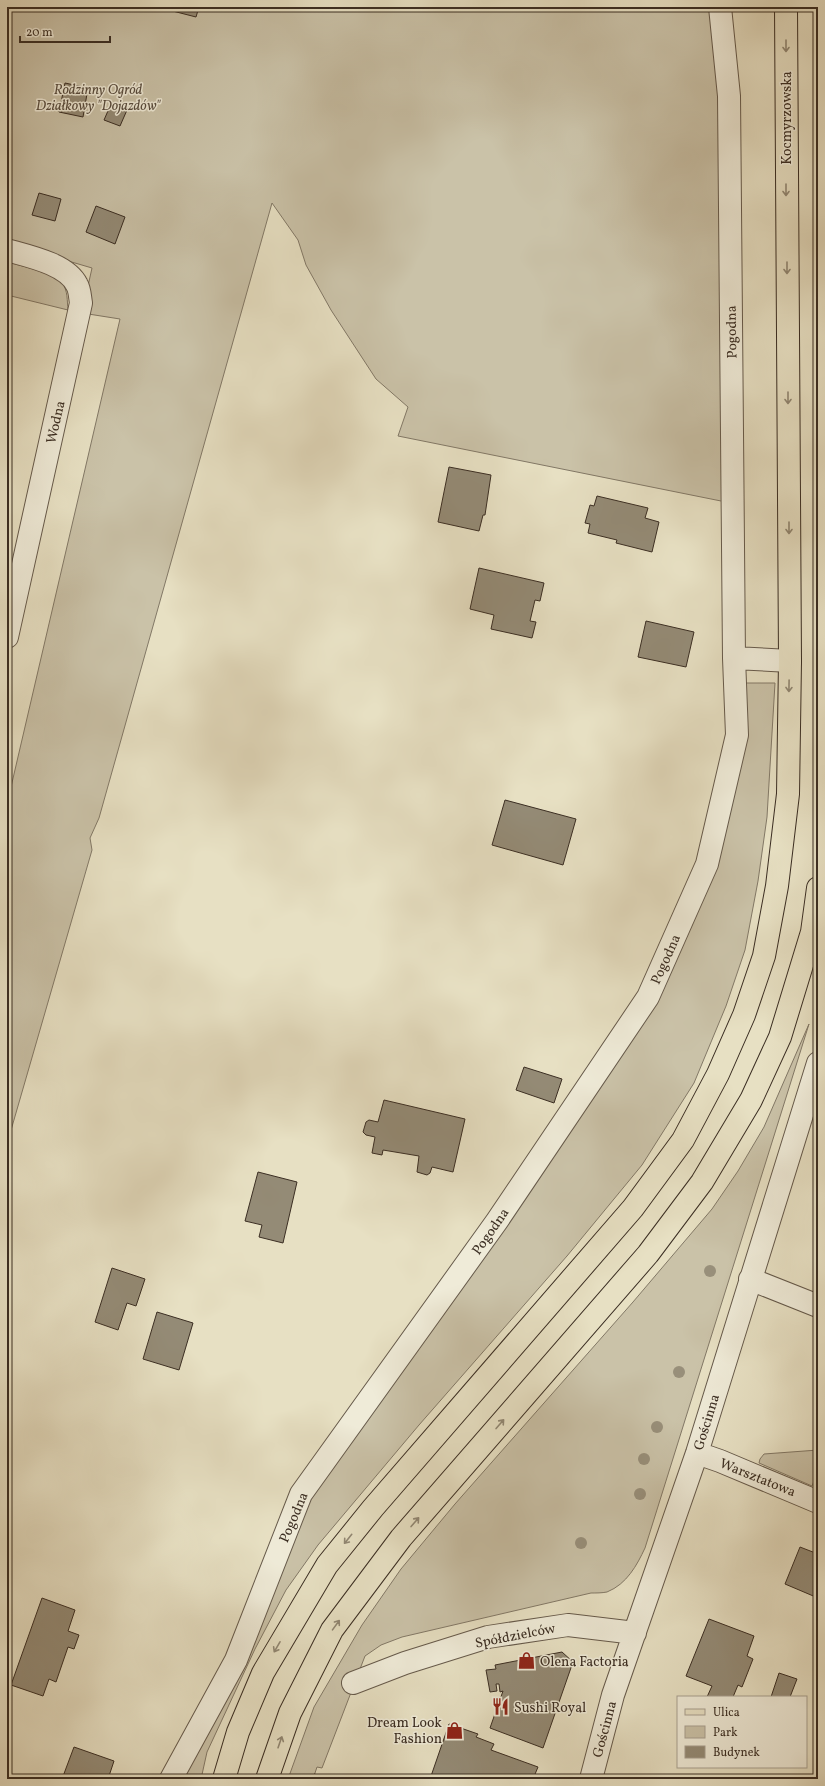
<svg xmlns="http://www.w3.org/2000/svg" width="825" height="1786" viewBox="0 0 825 1786" font-family="Vollkorn,serif">
  <style>
    .green { fill: #cac2a8; stroke: #827866 }
    .building { fill: #948b76; stroke: #3b2e23 }
    .lines { fill: none; stroke-linecap: round; stroke-linejoin: round }
    .minor-casing { stroke: #665a4b; stroke-width: 24 }
    .major-casing { stroke: #3b2e23; stroke-width: 24 }
    .minor { stroke: #efebd8; stroke-width: 22 }
    .major { stroke: #e7e0c3; stroke-width: 22 }
    .tree { fill: #988f7a }
    .oneway { stroke: #918773 }
    .labels { text-anchor: middle; stroke-width: 3; stroke-linejoin: round; paint-order: stroke }
    .park-label { font-size: 14px; font-style: italic; fill: #584c3e; stroke: #efebd8 }
    .street-label { font-size: 14px; fill: #3b2e23; stroke: #efebd8 }
    .poi-label { font-size: 14px; fill: #3b2e23; stroke: #efebd8; text-anchor: start }
  </style>
  <rect width="100%" height="100%" fill="#e7e0c3"/>
  <filter id="stains"><feTurbulence type="fractalNoise" baseFrequency=".005" numOctaves="4"/><feColorMatrix values="0 0 0 0 .2 0 0 0 0 .09 0 0 0 0 .02 0 0 0 .5 -.17"/></filter>
  <radialGradient id="worn" r=".72"><stop offset=".6" stop-color="#630" stop-opacity="0"/><stop offset="1" stop-color="#630" stop-opacity=".3"/></radialGradient>
  <path class="green" d="M 7,7 L 712,7 L 722,92 L 726,502 L 398,436 L 408,407 L 376,379 L 331,310 L 306,265 L 298,240 L 272,203 L 99,818 L 90,838 L 92,850 L 7,1144 L 7,787 L 11,787 L 120,319 L 82,313 L 92,268 L 7,243 Z
    M 7,262 C 21,266 53,272 62,283 C 68,290 67,301 68,310 L 7,295 Z
    M 743,683 L 775,683 L 767,817 L 758,881 L 745,950 L 726,1006 L 694,1083 L 642,1165 L 567,1256 L 419,1425 L 318,1545 L 286,1590 L 255,1649 L 207,1752 L 201,1779 L 180,1779 L 308,1495 L 526,1187 L 713,864 Z
    M 809,1024 L 645,1548 C 637,1565 627,1584 607,1592 C 602,1593 596,1593 591,1593 L 402,1637 L 381,1645 L 365,1656 L 322,1768 L 317,1767 L 313,1779 L 288,1779 L 314,1707 L 362,1625 L 401,1569 L 455,1504 L 633,1302 L 712,1209 L 738,1171 L 764,1127 Z
    M 818,1450 L 818,1471 L 812,1486 L 759,1463 L 760,1459 L 764,1454 Z"/>
  <path class="building" d="M 157,7 L 199,7 L 196,17 Z
    M 65,83 L 88,88 L 83,117 L 59,112 Z
    M 111,104 L 127,110 L 120,126 L 104,120 Z
    M 39,193 L 61,199 L 55,221 L 32,215 Z
    M 96,206 L 125,217 L 115,244 L 86,232 Z
    M 449,467 L 491,475 L 485,515 L 483,515 L 479,531 L 438,522 Z
    M 597,496 L 648,508 L 645,518 L 659,522 L 652,552 L 616,543 L 617,540 L 588,533 L 590,524 L 585,523 L 590,505 L 594,506 Z
    M 479,568 L 544,583 L 540,601 L 535,600 L 530,621 L 536,622 L 532,638 L 491,629 L 494,615 L 470,609 Z
    M 646,621 L 694,632 L 686,667 L 638,657 Z
    M 505,800 L 576,819 L 563,865 L 492,845 Z
    M 524,1067 L 562,1079 L 554,1103 L 516,1090 Z
    M 384,1100 L 465,1119 L 453,1172 L 432,1167 L 430,1173 L 427,1175 L 417,1172 L 419,1156 L 383,1150 L 382,1155 L 372,1153 L 375,1137 L 366,1135 L 363,1132 L 366,1122 L 369,1120 L 378,1122 Z
    M 258,1172 L 297,1182 L 283,1243 L 259,1237 L 262,1225 L 245,1221 Z
    M 112,1268 L 145,1279 L 136,1306 L 127,1303 L 118,1330 L 95,1322 Z
    M 157,1312 L 193,1323 L 179,1370 L 143,1359 Z
    M 800,1547 L 818,1554 L 818,1598 L 785,1584 Z
    M 42,1598 L 75,1610 L 68,1631 L 79,1635 L 74,1649 L 68,1647 L 56,1682 L 49,1679 L 43,1696 L 11,1685 Z
    M 709,1619 L 754,1636 L 747,1656 L 753,1659 L 742,1687 L 738,1685 L 733,1697 L 707,1697 L 712,1686 L 686,1676 Z
    M 562,1652 L 573,1662 L 543,1748 L 490,1728 L 503,1691 L 500,1692 L 499,1684 L 496,1684 L 497,1691 L 490,1692 L 486,1670 L 496,1669 L 495,1665 Z
    M 779,1673 L 797,1679 L 790,1697 L 771,1697 Z
    M 449,1724 L 478,1734 L 476,1737 L 494,1744 L 491,1750 L 538,1767 L 533,1779 L 430,1779 Z
    M 74,1747 L 114,1761 L 108,1779 L 62,1779 Z
    M 314,1774 L 331,1779 L 313,1779 Z"/>
  <g class="lines">
    <defs>
      <path id="minor" d="M 720,7 L 729,96 L 734,658
        M 7,250 C 28,256 67,264 77,285 C 80,290 80,298 81,303 L 7,637
        M 750,1279 L 818,1306
        M 697,1453 L 720,1461 L 818,1502
        M 353,1683 L 405,1663 L 488,1637 L 568,1625 L 635,1633
        M 171,1779 L 236,1660 L 301,1494 L 497,1221 L 648,997 L 707,864 L 737,735 L 734,658 L 790,661
        M 591,1779 L 613,1695 L 697,1453 L 818,1063"/>
      <path id="major" d="M 224,1779 L 238,1732 L 263,1673 L 327,1565 L 373,1508 L 633,1208 L 683,1140 L 718,1074 L 744,1015 L 764,956 L 777,886 L 788,794 L 790,661 L 786,7
        M 267,1779 L 290,1713 L 332,1630 L 401,1538 L 648,1254 L 702,1182 L 751,1100 L 780,1037 L 812,932 L 818,888"/>
    </defs>
    <use href="#minor" class="minor-casing"/>
    <use href="#major" class="major-casing"/>
    <use href="#minor" class="minor"/>
    <use href="#major" class="major"/>
  </g>
  <g class="tree">
    <circle cx="710" cy="1271" r="6"/>
    <circle cx="679" cy="1372" r="6"/>
    <circle cx="657" cy="1427" r="6"/>
    <circle cx="644" cy="1459" r="6"/>
    <circle cx="640" cy="1494" r="6"/>
    <circle cx="581" cy="1543" r="6"/>
  </g>
  <defs><path id="oneway-shaft" d="M-6 0H5M1.5-3L5.5 0L1.5 3" fill="none" stroke-width="1.6" stroke-linecap="round" stroke-linejoin="round"/></defs>
  <g class="oneway">
    <use href="#oneway-shaft" transform="translate(786 46) rotate(90)"/>
    <use href="#oneway-shaft" transform="translate(786 190) rotate(90)"/>
    <use href="#oneway-shaft" transform="translate(787 268) rotate(90)"/>
    <use href="#oneway-shaft" transform="translate(788 398) rotate(90)"/>
    <use href="#oneway-shaft" transform="translate(789 528) rotate(90)"/>
    <use href="#oneway-shaft" transform="translate(789 686) rotate(91)"/>
    <use href="#oneway-shaft" transform="translate(500 1424) rotate(-49)"/>
    <use href="#oneway-shaft" transform="translate(415 1522) rotate(-49)"/>
    <use href="#oneway-shaft" transform="translate(348 1539) rotate(129)"/>
    <use href="#oneway-shaft" transform="translate(336 1625) rotate(-54)"/>
    <use href="#oneway-shaft" transform="translate(277 1647) rotate(120)"/>
    <use href="#oneway-shaft" transform="translate(280 1742) rotate(-71)"/>
  </g>
  <defs>
    <symbol id="shop-bare" viewBox="-9 -9 18 18"><path d="M-5-2.5h2.3a2.7 3.5 0 0 1 5.4 0H5L5.5 6h-11ZM-1.5-2.5h3a1.5 2.3 0 0 0-3 0Z" fill="#8f2418" stroke="#efebd8" stroke-width="2.5" paint-order="stroke"/></symbol>
    <symbol id="restaurant-bare" viewBox="-9 -9 18 18"><path d="M-5-6h1v4h1v-4h1v4h1v-4h1v5L-1.5 .5V6h-2V.5L-5-1ZM5-6V6H3V1.5H1.5Q1.5-4 5-6Z" fill="#8f2418" stroke="#efebd8" stroke-width="2.5" paint-order="stroke"/></symbol>
  </defs>
  <g fill-rule="evenodd">
    <use href="#shop-bare" x="514" y="1648" width="25" height="25"/>
    <use href="#restaurant-bare" x="488" y="1694" width="25" height="25"/>
    <use href="#shop-bare" x="442" y="1718" width="25" height="25"/>
  </g>
  <g class="labels">
    <g class="park-label">
      <text x="98" y="94">Rodzinny Ogród<tspan x="98" dy="16">Działkowy "Dojazdów"</tspan></text>
    </g>
    <g class="street-label">
      <text transform="translate(786 118) rotate(-90)" y="5">Kocmyrzowska</text>
      <text transform="translate(731 332) rotate(-91)" y="5">Pogodna</text>
      <text transform="translate(55 422) rotate(-77)" y="5">Wodna</text>
      <text transform="translate(665 959) rotate(-66)" y="5">Pogodna</text>
      <text transform="translate(490 1231) rotate(-55)" y="5">Pogodna</text>
      <text transform="translate(706 1422) rotate(-73)" y="5">Gościnna</text>
      <text transform="translate(758 1477) rotate(22)" y="5">Warsztatowa</text>
      <text transform="translate(293 1517) rotate(-67)" y="5">Pogodna</text>
      <text transform="translate(515 1635) rotate(-11)" y="5">Spółdzielców</text>
      <text transform="translate(604 1729) rotate(-75)" y="5">Gościnna</text>
    </g>
    <g class="poi-label">
      <text x="540" y="1666">Olena Factoria</text>
      <text x="514" y="1712">Sushi Royal</text>
      <text x="442" y="1727" text-anchor="end">Dream Look<tspan x="442" dy="16">Fashion</tspan></text>
    </g>
  </g>
  <rect width="825" height="1786" fill="none" stroke="#e7e0c3" stroke-width="24"/>
  <rect x="8" y="8" width="809" height="1770" fill="none" stroke="#3b2e23" stroke-width="2"/>
  <rect x="12" y="12" width="801" height="1762" fill="none" stroke="#3b2e23"/>
  <rect x="677" y="1696" width="130" height="72" fill="#efebd8" stroke="#a79f90"/>
  <rect x="685" y="1709" width="20" height="6" fill="#e7e0c3" stroke="#a79f90"/>
  <text x="713" y="1716" font-size="12" fill="#3b2e23">Ulica</text>
  <rect x="685" y="1726" width="20" height="12" fill="#cac2a8" stroke="#a79f90"/>
  <text x="713" y="1736" font-size="12" fill="#3b2e23">Park</text>
  <rect x="685" y="1746" width="20" height="12" fill="#948b76" stroke="#a79f90"/>
  <text x="713" y="1756" font-size="12" fill="#3b2e23">Budynek</text>
  <path d="M20 36v6h90v-6" fill="none" stroke="#3b2e23" stroke-width="2"/>
  <text x="26" y="36" font-size="12" fill="#3b2e23" stroke="#efebd8" stroke-width="3" paint-order="stroke">20 m</text>
  <rect width="100%" height="100%" filter="url(#stains)"/>
  <rect width="100%" height="100%" fill="url(#worn)"/>
</svg>
